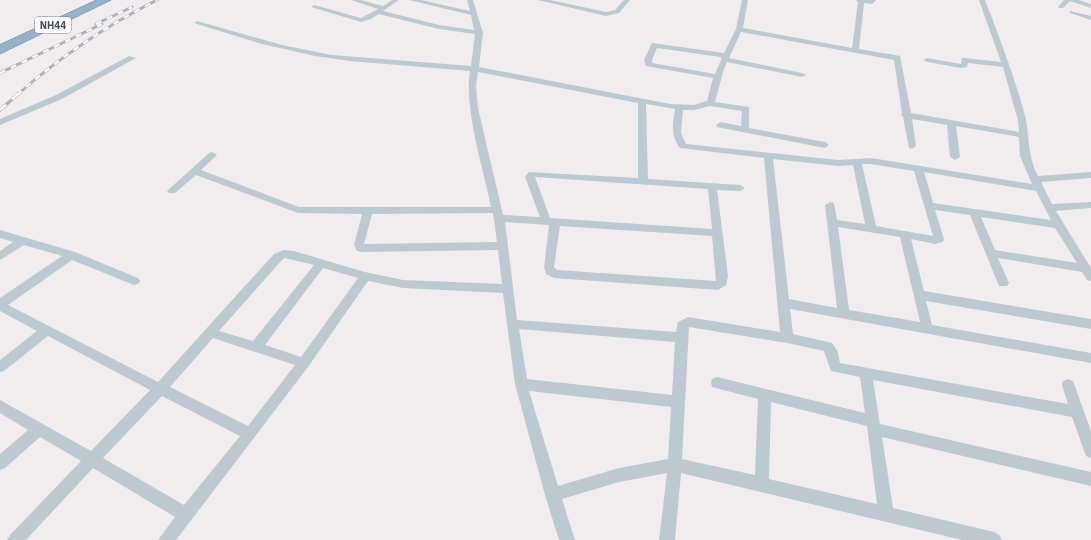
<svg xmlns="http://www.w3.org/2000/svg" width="1091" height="540" viewBox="0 0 1091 540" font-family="'IBM Plex Sans',sans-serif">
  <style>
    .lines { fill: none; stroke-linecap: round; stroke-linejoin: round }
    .trunk-casing { stroke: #6d8cac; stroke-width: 1 }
    .minor { fill: #bdc9d1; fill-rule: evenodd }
    .trunk { fill: #96b0c8; fill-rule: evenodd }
    .rail-far1-casing { stroke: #afb3b9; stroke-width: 3 }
    .rail-casing { stroke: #afb3b9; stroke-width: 3.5 }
    .rail-far1 { stroke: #fff; stroke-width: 2; stroke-dasharray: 6; stroke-linecap: butt }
    .rail { stroke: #fff; stroke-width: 2.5; stroke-dasharray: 8; stroke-linecap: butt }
    .labels { text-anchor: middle; stroke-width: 3; stroke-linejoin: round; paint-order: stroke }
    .shield { fill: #fff; stroke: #7d868d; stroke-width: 1 }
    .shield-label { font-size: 10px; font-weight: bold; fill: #45525c }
  </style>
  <rect width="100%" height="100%" fill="#f1edee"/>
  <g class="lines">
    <defs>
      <path id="trunk" d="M 97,0 L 111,0 L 0,54 L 0,45 Z"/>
    </defs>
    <use href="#trunk" class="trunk-casing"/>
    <path class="minor" d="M 351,0 L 361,0 L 383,6 L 392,0 L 399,0 L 383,11 L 439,25 L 474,30 L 471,15 L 409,0 L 421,0 L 470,11 L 467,0 L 473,0 L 483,33 L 479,67 L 670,104 L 694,105 L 707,101 L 713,78 L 646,66 L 644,60 L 652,43 L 724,53 L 736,29 L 742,0 L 748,0 L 743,28 L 852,48 L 858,2 L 856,0 L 876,0 L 872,4 L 864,3 L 859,49 L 900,56 L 911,113 L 1019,132 L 1018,121 L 1003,67 L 968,63 L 967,67 L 961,68 L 927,62 L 923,60 L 927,58 L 961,64 L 962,58 L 965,58 L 1001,62 L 979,0 L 985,0 C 1000,39 1014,75 1025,116 C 1030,137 1027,155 1038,176 L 1091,172 L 1091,178 L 1041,182 L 1052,204 L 1091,202 L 1091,208 L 1056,211 L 1091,268 L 1091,281 L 1087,280 L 1082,272 L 998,258 L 1009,283 L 1007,286 L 999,286 L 970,215 L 935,210 L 944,239 L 943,242 L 935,244 L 911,239 L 924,291 L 1091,319 L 1091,329 L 926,301 L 932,325 L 1091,353 L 1091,363 L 790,309 L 793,334 L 832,343 L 837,350 L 840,363 L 1068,404 L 1062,385 L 1063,381 L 1068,379 L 1073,381 L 1091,431 L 1091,458 L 1086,456 L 1072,417 L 873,380 L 880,424 L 1091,472 L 1091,486 L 882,437 L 893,508 L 994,532 L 999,535 L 1002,540 L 962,540 L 681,473 L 675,540 L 659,540 L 667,473 L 619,482 L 562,499 L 575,540 L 559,540 L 545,495 L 515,384 L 503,293 L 403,288 L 368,281 L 308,367 L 176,540 L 158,540 L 175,517 L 93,468 L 26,540 L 7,540 L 10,535 L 81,461 L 40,437 L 5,468 L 0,470 L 0,454 L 28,430 L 0,413 L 0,400 L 91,451 L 150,390 L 48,336 L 4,371 L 0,372 L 0,360 L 37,331 L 0,311 L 0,298 L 62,256 L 24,245 L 0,260 L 0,251 L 13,242 L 0,238 L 0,230 L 75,252 L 138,278 L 140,281 L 138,284 L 134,285 L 72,260 L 8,305 L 158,382 L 274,254 L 284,250 L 294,251 L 365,272 L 403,280 L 502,284 L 498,250 L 361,252 L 357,251 L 354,245 L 362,214 L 298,213 L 196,175 L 175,193 L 169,193 L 167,191 L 209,153 L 212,152 L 217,155 L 201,170 L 299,207 L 491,207 C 483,167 464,110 470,71 L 350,61 L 315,56 L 262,44 L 194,23 L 197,21 L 282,45 L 332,55 L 471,66 L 475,34 L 439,29 L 379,14 L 371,19 L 361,22 L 311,7 L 314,5 L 361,18 L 378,9 ZM 741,32 L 894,60 L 902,113 L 901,115 L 903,117 L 909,148 L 912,149 L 916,146 L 912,119 L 947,125 L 950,157 L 955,160 L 960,157 L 956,126 L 1019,137 L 1020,156 L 1032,184 L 871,158 L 838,160 L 686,144 L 681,133 L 683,110 L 694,110 L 710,106 L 742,111 L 741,126 L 720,122 L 716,125 L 717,127 L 825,148 L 829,145 L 825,142 L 749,128 L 749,107 L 715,102 L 723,72 L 727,62 L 802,77 L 806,75 L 802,73 L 729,58 ZM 657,48 L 721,57 L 721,60 L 715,74 L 652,63 L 652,60 ZM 478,72 L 638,103 L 638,178 L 529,172 L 525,177 L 540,217 L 503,215 L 478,108 L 476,86 ZM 646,104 L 675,109 C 673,123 670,136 680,148 L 764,158 L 780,332 L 688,317 L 678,322 L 676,332 L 517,320 L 505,222 L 549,225 L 544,267 L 546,274 L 554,278 L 718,290 L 726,285 L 728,276 L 717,190 L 740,191 L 745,188 L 740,185 L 648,179 ZM 773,159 L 838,166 L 853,165 L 865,224 L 837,220 L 834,203 L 830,202 L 825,205 L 837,308 L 789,299 ZM 862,164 L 871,164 L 914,171 L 933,236 L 876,226 ZM 924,172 L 1036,191 L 1051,220 L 933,203 ZM 535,177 L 708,189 L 712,229 L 550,218 ZM 493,213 L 497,242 L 364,244 L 372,214 ZM 981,217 L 1055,228 L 1077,263 L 995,250 ZM 560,226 L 712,236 L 716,281 L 557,270 L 554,267 ZM 838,227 L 900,237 L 920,322 L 849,310 ZM 285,258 L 314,265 L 253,341 L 219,331 L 282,260 ZM 323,268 L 358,278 L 301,357 L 265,345 ZM 689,327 L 787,343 L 824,351 L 831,371 L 860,377 L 865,413 L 717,377 L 712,379 L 711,383 L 712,387 L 758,399 L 755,475 L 682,459 ZM 519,329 L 675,342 L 672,395 L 527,379 ZM 213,338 L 295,365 L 248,426 L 170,387 ZM 529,391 L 671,407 L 668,459 L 619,468 L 558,486 ZM 162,396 L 240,436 L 184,505 L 103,458 ZM 771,402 L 867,426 L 877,504 L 769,479 Z
      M 538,0 L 550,0 L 606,12 L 615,10 L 624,0 L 630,0 L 619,13 L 606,16 Z
      M 1064,0 L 1079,0 L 1091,4 L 1091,8 L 1070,1 L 1063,8 L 1059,8 L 1058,7 Z
      M 1070,11 L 1091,16 L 1091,20 L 1070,13 Z
      M 129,56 L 136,58 L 62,99 L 0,125 L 0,119 L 56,95 Z"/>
    <use href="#trunk" class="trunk"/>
    <defs>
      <path id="rail-far1" d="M 96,24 L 132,7
        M 0,73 L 102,24
        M 17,95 C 60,57 106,26 157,0"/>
      <path id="rail" d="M 0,110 L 18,94"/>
    </defs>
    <use href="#rail-far1" class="rail-far1-casing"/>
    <use href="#rail" class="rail-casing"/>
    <use href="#rail-far1" class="rail-far1"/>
    <use href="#rail" class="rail"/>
  </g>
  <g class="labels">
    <rect class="shield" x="35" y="17" width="36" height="16" rx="3"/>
    <g class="shield-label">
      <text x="53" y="29">NH44</text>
    </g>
  </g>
</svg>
